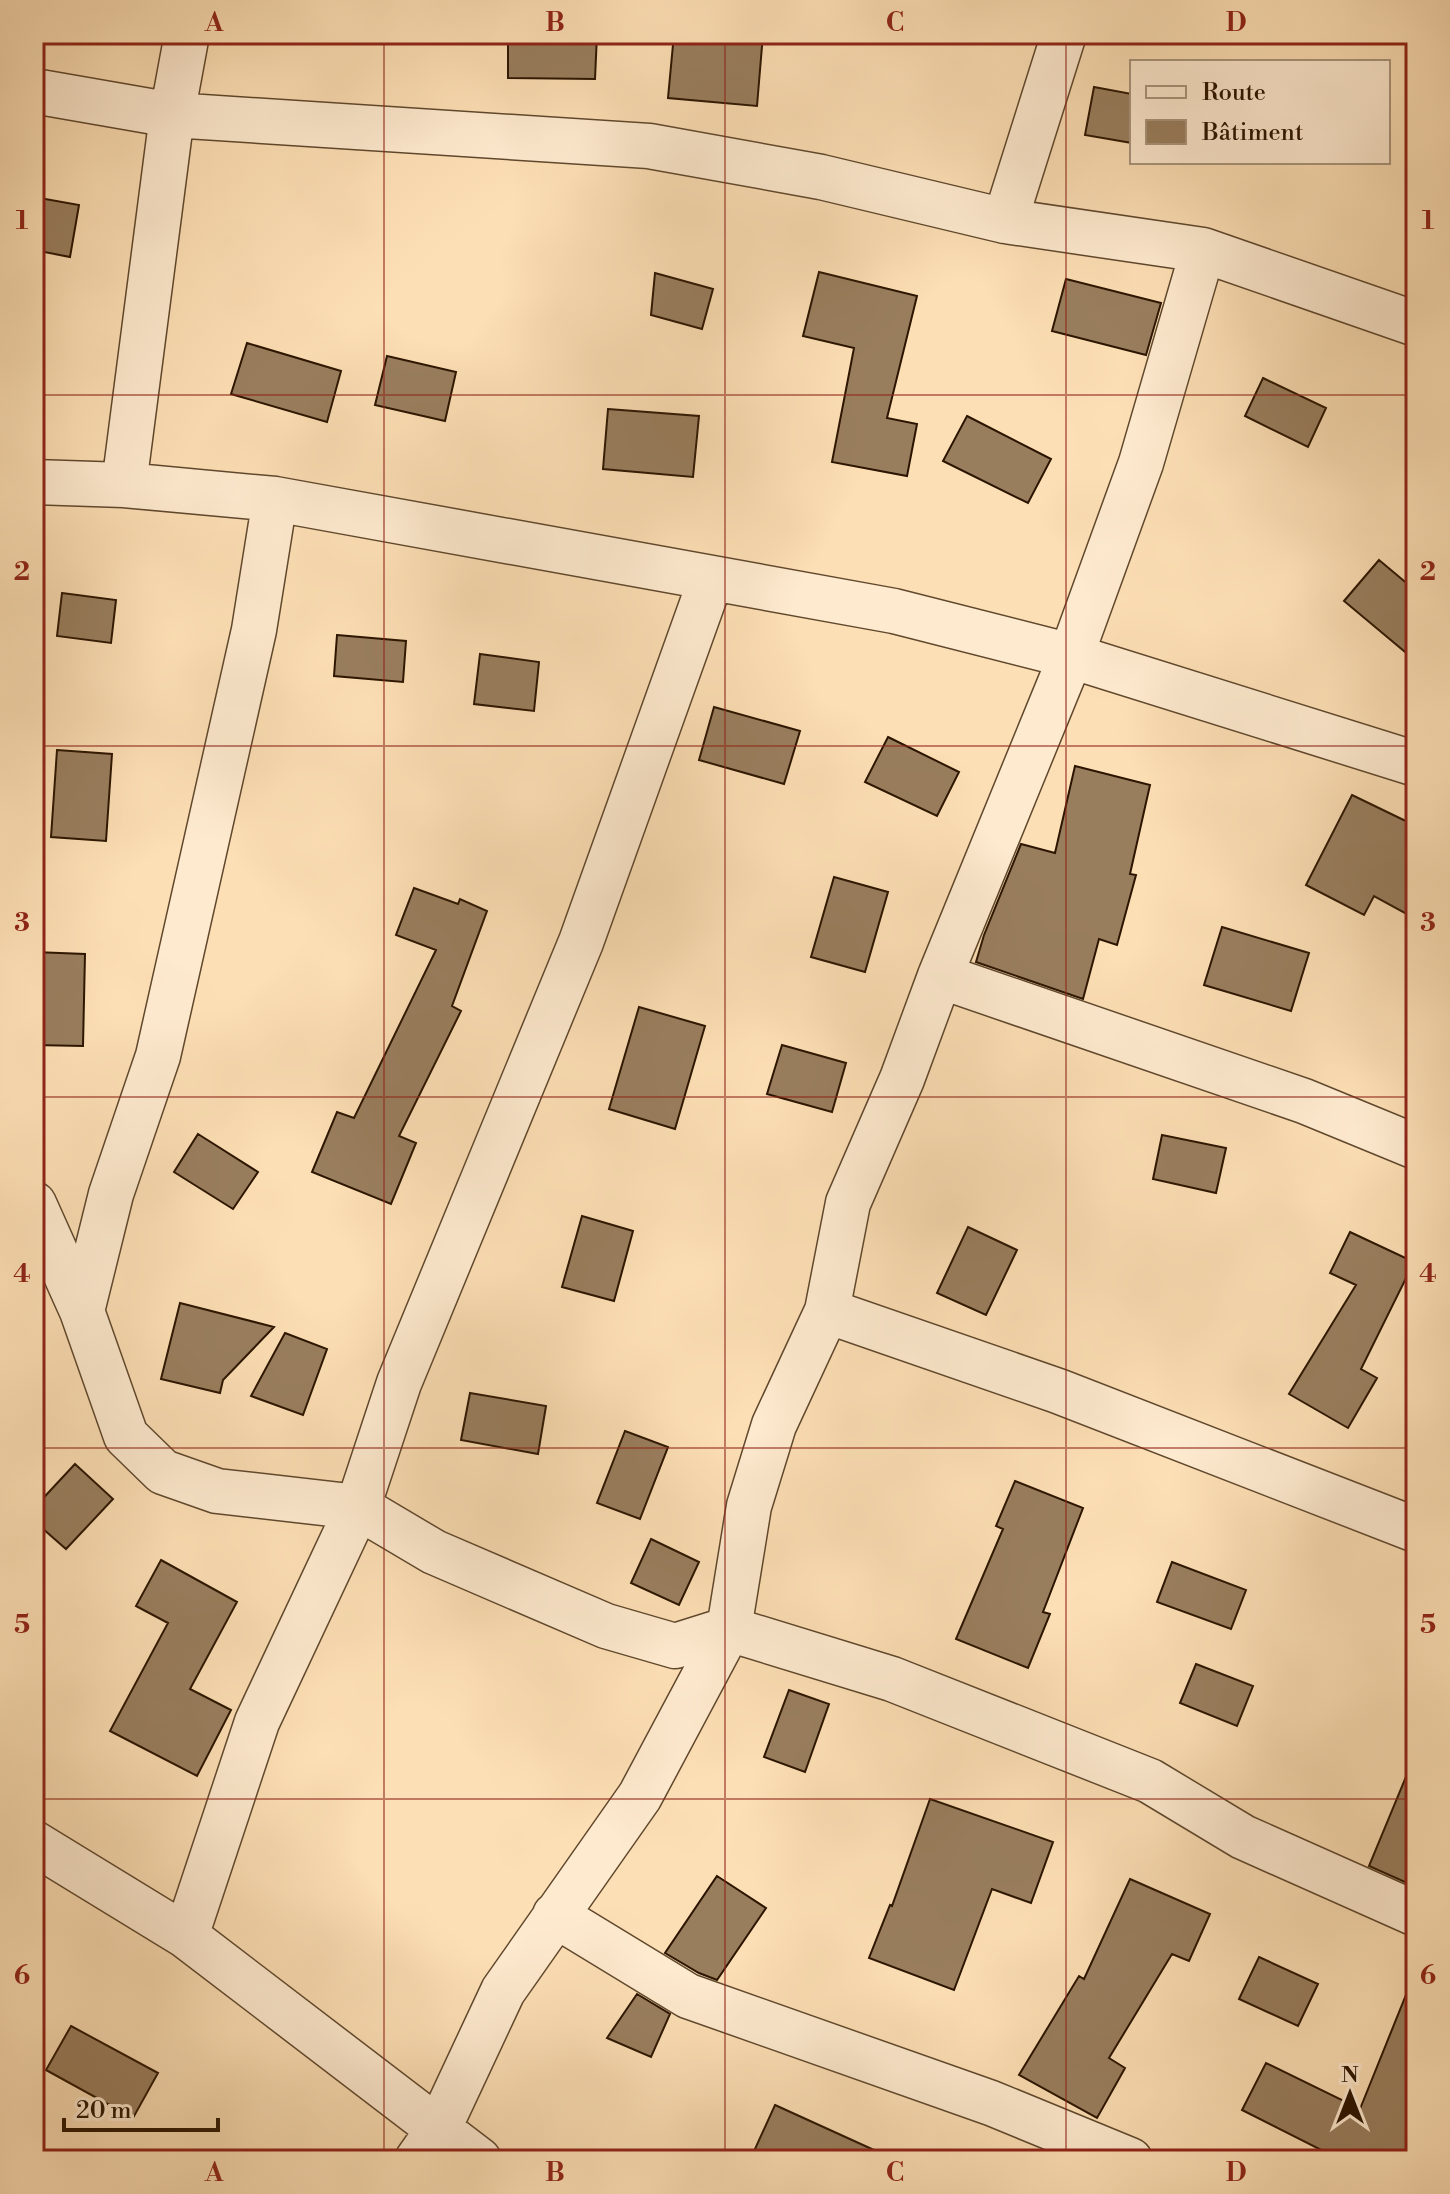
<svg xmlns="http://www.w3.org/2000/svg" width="1450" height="2194" viewBox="0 0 1450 2194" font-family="'Libre Bodoni',serif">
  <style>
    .building { fill: #997e5e; stroke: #2c1500; stroke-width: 2 }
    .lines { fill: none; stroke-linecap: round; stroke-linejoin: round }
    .minor-casing { stroke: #60482d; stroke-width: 47 }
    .minor { stroke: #feeacf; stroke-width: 44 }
    .grid { fill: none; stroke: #8f2418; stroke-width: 2; stroke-opacity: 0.55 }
    .neatline { fill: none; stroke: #8f2418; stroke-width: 3 }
    .grid-label { font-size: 26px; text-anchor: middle; font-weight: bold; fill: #8f2418 }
  </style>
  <rect width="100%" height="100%" fill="#fddfb5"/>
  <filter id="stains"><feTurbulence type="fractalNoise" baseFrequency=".0025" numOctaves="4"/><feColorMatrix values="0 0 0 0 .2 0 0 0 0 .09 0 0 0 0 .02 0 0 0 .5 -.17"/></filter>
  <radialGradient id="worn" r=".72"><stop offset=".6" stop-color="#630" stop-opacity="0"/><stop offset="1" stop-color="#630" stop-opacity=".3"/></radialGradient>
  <path class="building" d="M 508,34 L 597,34 L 595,79 L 508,78 Z
    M 674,34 L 763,34 L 757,106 L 668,98 Z
    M 1094,87 L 1132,94 L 1132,143 L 1085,135 Z
    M 34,197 L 79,205 L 70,257 L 34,250 Z
    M 819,272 L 917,296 L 887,418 L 917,424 L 907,476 L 832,462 L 854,348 L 803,336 Z
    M 655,273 L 713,289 L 702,329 L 651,315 Z
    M 1066,279 L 1161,303 L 1146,355 L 1052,331 Z
    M 247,343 L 341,371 L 327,422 L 231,394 Z
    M 387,356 L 456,372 L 445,421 L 375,405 Z
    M 1263,378 L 1326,408 L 1308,447 L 1245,416 Z
    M 608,409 L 699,416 L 693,477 L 603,469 Z
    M 967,416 L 1051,459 L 1028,503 L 943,461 Z
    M 1379,560 L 1416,591 L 1416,661 L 1344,601 Z
    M 62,593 L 116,600 L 111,643 L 57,636 Z
    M 337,635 L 406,641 L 403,682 L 334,676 Z
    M 480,654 L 539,662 L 534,711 L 474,704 Z
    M 714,707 L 800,731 L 784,784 L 699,760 Z
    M 888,737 L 959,772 L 937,816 L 865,782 Z
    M 57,750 L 112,754 L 106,841 L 51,837 Z
    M 1075,766 L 1150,785 L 1130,874 L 1136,875 L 1117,945 L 1099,939 L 1083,999 L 976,962 L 984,935 L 1021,844 L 1055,853 Z
    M 1352,795 L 1416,826 L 1416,919 L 1374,896 L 1364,915 L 1306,885 Z
    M 834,877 L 888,892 L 865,972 L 811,957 Z
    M 414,888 L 458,904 L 460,899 L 487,911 L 452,1006 L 461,1011 L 399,1136 L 416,1143 L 391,1204 L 312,1172 L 337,1112 L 354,1118 L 436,950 L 396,935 Z
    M 1222,927 L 1309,953 L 1291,1011 L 1204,985 Z
    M 34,952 L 85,954 L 83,1046 L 34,1045 Z
    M 639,1007 L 705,1026 L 675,1129 L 609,1109 Z
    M 782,1045 L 846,1063 L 832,1112 L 767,1094 Z
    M 198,1134 L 258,1172 L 233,1209 L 174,1172 Z
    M 1162,1135 L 1226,1148 L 1216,1193 L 1153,1179 Z
    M 582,1216 L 633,1231 L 614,1301 L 562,1287 Z
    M 968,1227 L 1017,1250 L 986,1315 L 937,1293 Z
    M 1350,1232 L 1414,1262 L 1361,1369 L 1377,1378 L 1348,1428 L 1289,1394 L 1356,1285 L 1330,1273 Z
    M 180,1303 L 274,1327 L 223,1380 L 220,1393 L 161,1379 Z
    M 285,1333 L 327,1349 L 303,1415 L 251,1396 Z
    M 470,1393 L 546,1406 L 538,1454 L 461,1440 Z
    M 625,1431 L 668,1447 L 640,1519 L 597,1503 Z
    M 75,1464 L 113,1499 L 66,1549 L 34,1521 L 34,1508 Z
    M 1015,1481 L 1083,1508 L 1043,1612 L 1050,1614 L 1028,1668 L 956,1639 L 1003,1529 L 996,1526 Z
    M 651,1539 L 699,1562 L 679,1605 L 631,1583 Z
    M 161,1560 L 237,1602 L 190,1689 L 231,1710 L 197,1776 L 110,1731 L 168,1623 L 136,1606 Z
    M 1172,1562 L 1246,1590 L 1231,1629 L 1157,1602 Z
    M 1196,1664 L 1253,1686 L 1237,1726 L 1180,1703 Z
    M 789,1690 L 829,1704 L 805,1772 L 764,1757 Z
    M 1415,1755 L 1416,1755 L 1416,1887 L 1369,1866 Z
    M 930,1799 L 1053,1842 L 1031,1903 L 992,1889 L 954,1990 L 869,1958 L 890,1905 L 892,1906 Z
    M 717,1876 L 766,1908 L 717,1980 L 699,1973 L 665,1953 Z
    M 1130,1879 L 1210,1914 L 1189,1961 L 1172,1954 L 1109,2058 L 1125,2068 L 1097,2118 L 1019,2075 L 1079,1976 L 1084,1979 Z
    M 1259,1957 L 1318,1984 L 1298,2026 L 1239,1999 Z
    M 1414,1975 L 1416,1975 L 1416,2160 L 1341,2160 L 1242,2110 L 1266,2063 L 1360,2109 Z
    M 637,1994 L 670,2014 L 651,2057 L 607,2038 Z
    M 71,2026 L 158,2073 L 133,2118 L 46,2070 Z
    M 775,2105 L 896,2160 L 750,2160 Z"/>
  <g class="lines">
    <defs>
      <path id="minor" d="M 34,91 L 172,115 L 649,146 L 821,177 L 1005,221 L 1203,250 L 1416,324
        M 1005,221 L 1064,34
        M 34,482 L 124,485 L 275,499 L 894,611 L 1071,656 L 1416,764
        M 124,485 L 172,115 L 187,34
        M 940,976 L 1304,1101 L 1416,1147
        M 34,1204 L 82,1311 L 126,1436 L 163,1472 L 217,1491 L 358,1507 L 434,1552 L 606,1626 L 675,1646 L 729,1629 L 892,1679 L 1150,1781 L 1243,1837 L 1416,1914
        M 82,1311 L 111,1194 L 158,1056 L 254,630 L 275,499
        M 827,1311 L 1058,1391 L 1416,1530
        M 34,1843 L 186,1936 L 479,2160
        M 555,1915 L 688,1996 L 991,2103 L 1130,2160
        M 186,1936 L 257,1722 L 358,1507 L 399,1383 L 581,942 L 711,579
        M 417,2160 L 438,2130 L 503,1991 L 640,1796 L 729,1629 L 749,1506 L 774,1425 L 827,1311 L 848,1203 L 902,1079 L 940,976 L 1071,656 L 1141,463 L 1203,250"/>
    </defs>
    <use href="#minor" class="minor-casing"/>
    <use href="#minor" class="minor"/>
  </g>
  <path class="grid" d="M 384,34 L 384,2160M 725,34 L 725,2160M 1066,34 L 1066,2160M 34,395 L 1416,395M 34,746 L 1416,746M 34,1097 L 1416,1097M 34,1448 L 1416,1448M 34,1799 L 1416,1799"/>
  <rect width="1450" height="2194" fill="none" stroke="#fddfb5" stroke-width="88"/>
  <rect x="1130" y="60" width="260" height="104" fill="#feeacf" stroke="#aa957c" stroke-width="2"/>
  <rect x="1146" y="86" width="40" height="12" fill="#feeacf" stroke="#aa957c" stroke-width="2"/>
  <text x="1202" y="100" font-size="24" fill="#2c1500">Route</text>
  <rect x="1146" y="120" width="40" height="24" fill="#997e5e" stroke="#aa957c" stroke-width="2"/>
  <text x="1202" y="140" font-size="24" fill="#2c1500">Bâtiment</text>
  <g transform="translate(1350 2094)" stroke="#feeacf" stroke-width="6" paint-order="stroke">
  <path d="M0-6L14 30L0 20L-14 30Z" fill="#2c1500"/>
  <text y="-12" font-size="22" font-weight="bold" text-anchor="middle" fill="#2c1500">N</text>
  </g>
  <path d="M64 2118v12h154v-12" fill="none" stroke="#2c1500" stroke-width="4"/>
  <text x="76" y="2118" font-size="24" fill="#2c1500" stroke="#feeacf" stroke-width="6" paint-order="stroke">20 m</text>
  <rect x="44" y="44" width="1362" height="2106" class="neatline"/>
  <g class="grid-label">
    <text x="214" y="31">A</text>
    <text x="555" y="31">B</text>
    <text x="895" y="31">C</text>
    <text x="1236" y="31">D</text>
    <text x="22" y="229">1</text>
    <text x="1428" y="229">1</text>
    <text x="22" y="580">2</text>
    <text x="1428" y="580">2</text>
    <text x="22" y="931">3</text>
    <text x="1428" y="931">3</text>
    <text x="22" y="1282">4</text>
    <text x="1428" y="1282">4</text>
    <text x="22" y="1633">5</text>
    <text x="1428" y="1633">5</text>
    <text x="22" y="1984">6</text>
    <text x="1428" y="1984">6</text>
    <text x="214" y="2181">A</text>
    <text x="555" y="2181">B</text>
    <text x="895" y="2181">C</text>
    <text x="1236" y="2181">D</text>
  </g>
  <rect width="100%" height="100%" filter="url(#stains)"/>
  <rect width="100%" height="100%" fill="url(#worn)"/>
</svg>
